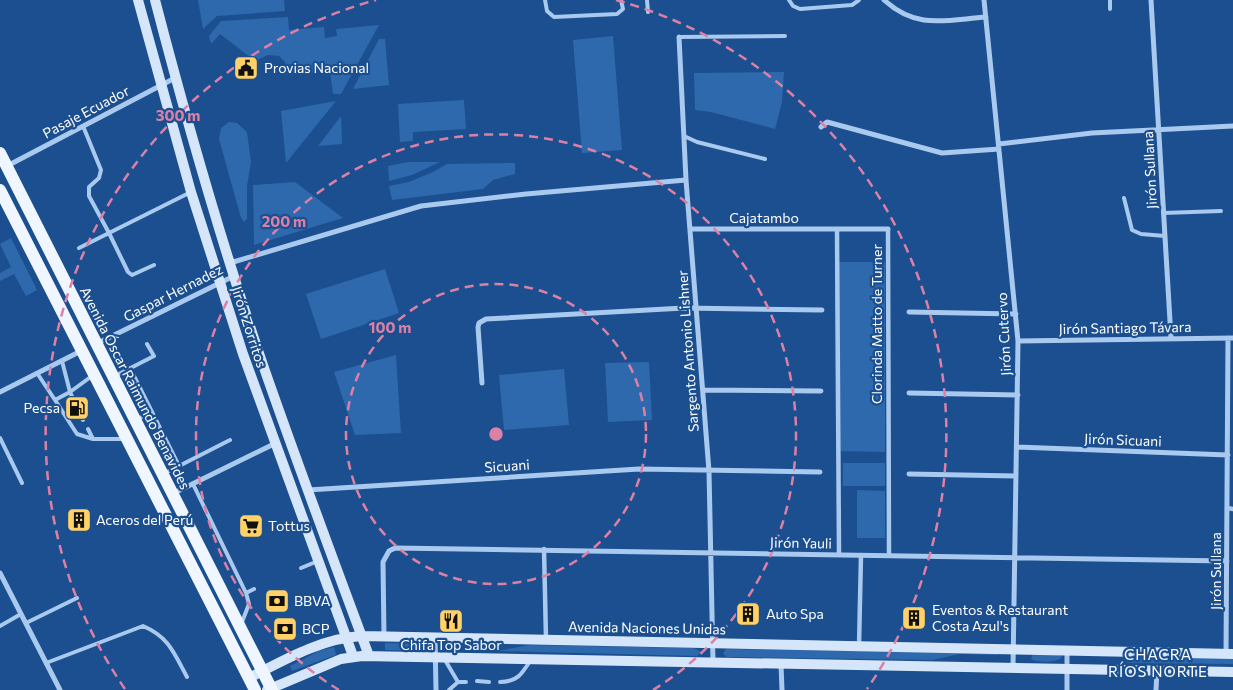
<svg xmlns="http://www.w3.org/2000/svg" width="1233" height="690" viewBox="0 0 1233 690" font-family="Commissioner,sans-serif">
  <style>
    .green { fill: #2e69ad }
    .lines { fill: none; stroke-linecap: round; stroke-linejoin: round }
    .service { stroke: #a9c9ee; stroke-width: 4 }
    .pedestrian { stroke: #a9c9ee; stroke-width: 4.5 }
    .minor { stroke: #a9c9ee; stroke-width: 5 }
    .secondary { stroke: #d6e6fa; stroke-width: 10 }
    .primary { stroke: #f0f6ff; stroke-width: 12 }
    .ring { fill: none; stroke: #dd80a5; stroke-width: 2.5; stroke-dasharray: 9 6 }
    .labels { text-anchor: middle; stroke-width: 4.5; stroke-linejoin: round; paint-order: stroke }
    .poi-label { font-size: 14px; fill: #fff; stroke: #1b4f8f; text-anchor: start }
    .street-label { font-size: 14px; fill: #fff; stroke: #1b4f8f }
    .neighbourhood-label { font-size: 15px; letter-spacing: 1px; fill: #fff; stroke: #1b4f8f }
    .centre { fill: #dd80a5; stroke: #1b4f8f; stroke-width: 2.5 }
    .ring-label { font-size: 15px; text-anchor: middle; font-weight: bold; fill: #dd80a5; stroke: #1b4f8f; stroke-width: 4.5; stroke-linejoin: round; paint-order: stroke }
  </style>
  <rect width="100%" height="100%" fill="#1b4f8f"/>
  <path class="green" d="M 198,0 L 284,0 L 285,11 L 217,16 L 203,29 Z
    M 288,17 L 289,30 L 324,27 L 325,38 L 337,36 L 336,29 L 379,25 L 341,94 L 333,94 L 330,71 L 287,75 L 285,62 L 279,56 L 268,55 L 255,61 L 220,34 L 211,44 L 209,36 L 221,21 Z
    M 613,36 L 622,150 L 582,153 L 573,40 Z
    M 379,39 L 385,39 L 389,85 L 353,89 Z
    M 784,72 L 782,102 L 775,129 L 711,112 L 695,110 L 694,73 Z
    M 464,100 L 466,129 L 413,132 L 413,141 L 400,142 L 398,104 Z
    M 336,101 L 286,163 L 281,111 Z
    M 341,116 L 342,144 L 318,146 Z
    M 229,122 L 237,123 L 247,132 L 251,162 L 247,186 L 247,219 L 244,222 L 241,218 L 219,139 L 221,128 Z
    M 408,162 L 440,162 L 412,175 L 389,181 L 388,166 Z
    M 515,163 L 515,174 L 493,180 L 483,189 L 392,200 L 389,186 L 409,182 L 433,172 L 447,164 Z
    M 295,182 L 343,218 L 254,245 L 253,185 Z
    M 11,238 L 37,290 L 26,296 L 14,274 L 0,281 L 0,273 L 11,267 L 0,244 Z
    M 835,262 L 885,262 L 885,452 L 836,451 Z
    M 385,269 L 399,313 L 321,339 L 306,294 Z
    M 396,355 L 401,433 L 355,435 L 334,372 Z
    M 649,362 L 652,420 L 608,422 L 605,363 Z
    M 564,369 L 569,425 L 504,430 L 499,375 Z
    M 843,463 L 885,463 L 885,486 L 843,486 Z
    M 857,490 L 885,491 L 885,538 L 857,538 Z
    M 385,643 L 421,644 L 424,646 L 419,651 L 385,650 Z
    M 529,645 L 694,648 L 701,652 L 697,656 L 459,650 L 503,650 Z
    M 334,647 L 336,655 L 292,671 L 290,666 L 319,651 Z
    M 726,649 L 999,653 L 998,655 L 960,654 L 932,660 L 726,657 L 723,653 Z
    M 1033,654 L 1061,655 L 1062,657 C 1057,663 1037,663 1031,659 Z
    M 1146,656 L 1233,657 L 1233,664 L 1127,663 L 1128,659 Z"/>
  <g class="lines">
    <path class="service" d="M 545,0 L 547,11 L 554,17 L 617,14 L 623,9 L 621,0
      M 647,0 L 648,12
      M 789,0 L 793,6 L 800,9 L 852,5 L 859,0
      M 1110,0 L 1110,9
      M 679,37 L 785,36
      M 684,136 L 697,142 L 765,159
      M 1124,198 L 1132,230 L 1141,234 L 1165,236
      M 1163,213 L 1221,211
      M 79,248 L 109,233 L 89,196 L 89,187 L 99,178 L 101,170 L 83,126
      M 154,265 L 132,275 L 128,272 L 109,233 L 189,193
      M 130,368 L 179,466 L 165,473
      M 37,373 L 55,400 L 70,392 L 62,361
      M 115,376 L 154,356 L 147,344
      M 55,400 L 77,434 L 93,439
      M 75,403 L 70,392 L 92,376
      M 80,412 L 83,420
      M 138,419 L 152,412
      M 88,429 L 93,439 L 125,439
      M 0,438 L 22,483
      M 179,466 L 230,440
      M 193,484 L 246,593 L 249,604 L 242,622
      M 301,568 L 318,561
      M 246,593 L 254,589
      M 26,623 L 77,598
      M 0,626 L 21,614
      M 445,660 L 458,682
      M 46,663 L 143,626 C 169,637 174,653 187,677
      M 477,681 L 489,682
      M 500,682 C 517,682 522,674 530,661
      M 449,690 L 458,682 L 466,682"/>
    <path class="pedestrian" d="M 837,229 L 839,554
      M 888,229 L 889,555
      M 1227,508 L 1233,509
      M 544,549 L 546,639
      M 859,646 L 861,555"/>
    <path class="minor" d="M 884,0 C 917,30 945,20 986,17
      M 984,0 L 1018,341 L 1013,668
      M 1151,0 L 1171,338
      M 679,37 L 686,180 L 709,471 L 713,662
      M 821,127 L 827,122 L 942,153 L 999,149
      M 999,144 L 1092,133 L 1233,126
      M 7,166 L 175,78
      M 690,229 L 888,229
      M 230,263 L 421,206 L 526,194 L 686,180
      M 909,312 L 1016,314
      M 1018,341 L 1233,338
      M 96,344 L 234,276
      M 482,383 L 478,327 L 479,323 L 486,319 L 684,308 L 822,310
      M 703,390 L 821,391
      M 0,392 L 81,351
      M 909,393 L 1018,395
      M 1017,447 L 1228,455
      M 909,474 L 1016,476
      M 308,490 L 639,469 L 820,472
      M 174,493 L 274,444
      M 0,573 L 60,690
      M 384,637 L 383,562 L 389,551 L 395,548 L 1227,561
      M 435,638 L 436,690
      M 1226,653 L 1228,338
      M 781,664 L 782,690
      M 1067,690 L 1067,651
      M 1156,690 L 1157,671"/>
    <path class="secondary" d="M 138,0 L 191,192 L 243,354 L 353,656
      M 155,0 C 187,123 222,245 263,365 C 297,463 333,559 369,656
      M 249,678 C 284,660 322,638 362,636 L 1233,654
      M 267,690 L 341,659 L 362,656 L 1233,672"/>
    <path class="primary" d="M 0,153 L 272,690
      M 0,190 L 255,690"/>
  </g>
  <g class="ring">
    <circle cx="496" cy="434" r="150"/>
    <path d="M339 690A300 300 0 1 1 653 690"/>
    <path d="M125 689A450 450 0 0 1 376 0M616 0A450 450 0 0 1 867 689"/>
  </g>
  <defs>
    <symbol id="civic-square" viewBox="-11 -11 22 22"><rect x="-9" y="-9" width="18" height="18" rx="4" fill="#ffd166" stroke="#1b4f8f"/><path d="M-.6-6.5H3V-4.5H.6V-3L4-1V1h2V6H-6V1h2V-1L-.6-3ZM-1.2 2.5V6h2.4V2.5Z" fill="#111"/></symbol>
    <symbol id="fuel-square" viewBox="-11 -11 22 22"><rect x="-9" y="-9" width="18" height="18" rx="4" fill="#ffd166" stroke="#1b4f8f"/><path d="M-5.5-6h7V0h2V4h1.3V-2.5L3-4.5l.8-.8L6-3V5H2.5V1h-1V6h-7ZM-4.2-4.7v3.2H.2V-4.7Z" fill="#111"/></symbol>
    <symbol id="building-square" viewBox="-11 -11 22 22"><rect x="-9" y="-9" width="18" height="18" rx="4" fill="#ffd166" stroke="#1b4f8f"/><path d="M-4-6H4V6H1V3H-1V6H-4ZM-2.5-4.3h1.7v1.8h-1.7ZM.8-4.3h1.7v1.8H.8ZM-2.5-1h1.7V.8h-1.7ZM.8-1h1.7V.8H.8Z" fill="#111"/></symbol>
    <symbol id="supermarket-square" viewBox="-11 -11 22 22"><rect x="-9" y="-9" width="18" height="18" rx="4" fill="#ffd166" stroke="#1b4f8f"/><path d="M-6-5.5h2.5l.6 2H6L4.5 2H-2.5L-4.4-4H-6ZM-1.5 3.2a1.3 1.3 0 1 0 .1 0ZM3 3.2a1.3 1.3 0 1 0 .1 0Z" fill="#111"/></symbol>
    <symbol id="bank-square" viewBox="-11 -11 22 22"><rect x="-9" y="-9" width="18" height="18" rx="4" fill="#ffd166" stroke="#1b4f8f"/><path d="M-6-4H6V4H-6ZM0-2.3a2.3 2.3 0 1 0 0 4.6a2.3 2.3 0 1 0 0-4.6Z" fill="#111"/></symbol>
    <symbol id="restaurant-square" viewBox="-11 -11 22 22"><rect x="-9" y="-9" width="18" height="18" rx="4" fill="#ffd166" stroke="#1b4f8f"/><path d="M-5-6h1v4h1v-4h1v4h1v-4h1v5L-1.5 .5V6h-2V.5L-5-1ZM5-6V6H3V1.5H1.5Q1.5-4 5-6Z" fill="#111"/></symbol>
  </defs>
  <g fill-rule="evenodd">
    <use href="#civic-square" x="232" y="54" width="28" height="28"/>
    <use href="#fuel-square" x="63" y="394" width="28" height="28"/>
    <use href="#building-square" x="65" y="506" width="28" height="28"/>
    <use href="#supermarket-square" x="237" y="512" width="28" height="28"/>
    <use href="#bank-square" x="263" y="587" width="28" height="28"/>
    <use href="#building-square" x="734" y="600" width="28" height="28"/>
    <use href="#building-square" x="900" y="604" width="28" height="28"/>
    <use href="#restaurant-square" x="437" y="607" width="28" height="28"/>
    <use href="#bank-square" x="271" y="615" width="28" height="28"/>
  </g>
  <g class="labels">
    <g class="poi-label">
      <text x="264" y="73">Provias Nacional</text>
      <text x="60" y="413" text-anchor="end">Pecsa</text>
      <text x="96" y="525">Aceros del Perú</text>
      <text x="268" y="531">Tottus</text>
      <text x="294" y="606">BBVA</text>
      <text x="932" y="615">Eventos &amp; Restaurant<tspan x="932" dy="16">Costa Azul's</tspan></text>
      <text x="766" y="619">Auto Spa</text>
      <text x="302" y="634">BCP</text>
      <text x="451" y="650" text-anchor="middle">Chifa Top Sabor</text>
    </g>
    <g class="street-label">
      <text transform="translate(86 112) rotate(-28)" y="5">Pasaje Ecuador</text>
      <text transform="translate(1150 170) rotate(-93)" y="5">Jirón Sullana</text>
      <text x="764" y="223">Cajatambo</text>
      <text transform="translate(173 293) rotate(-27)" y="5">Gaspar Hernadez</text>
      <text transform="translate(877 324) rotate(-90)" y="5">Clorinda Matto de Turner</text>
      <text transform="translate(249 327) rotate(72)" y="5">Jirón Zorritos</text>
      <text transform="translate(1125 328) rotate(-1)" y="5">Jirón Santiago Távara</text>
      <text transform="translate(1004 334) rotate(-93)" y="5">Jirón Cutervo</text>
      <text transform="translate(688 351) rotate(-94)" y="5">Sargento Antonio Lishner</text>
      <text transform="translate(135 388) rotate(63)" y="5">Avenida Óscar Raimundo Benavides</text>
      <text transform="translate(1123 440) rotate(2)" y="5">Jirón Sicuani</text>
      <text transform="translate(507 466) rotate(-4)" y="5">Sicuani</text>
      <text transform="translate(801 543) rotate(1)" y="5">Jirón Yauli</text>
      <text transform="translate(1216 571) rotate(-90)" y="5">Jirón Sullana</text>
      <text transform="translate(647 628) rotate(1)" y="5">Avenida Naciones Unidas</text>
    </g>
    <g class="neighbourhood-label">
      <text x="1158" y="660">CHACRA<tspan x="1158" dy="17">RÍOS NORTE</tspan></text>
    </g>
  </g>
  <circle cx="496" cy="434" r="8" class="centre"/>
  <g class="ring-label">
    <text x="178" y="121">300 m</text>
    <text x="284" y="227">200 m</text>
    <text x="390" y="333">100 m</text>
  </g>
</svg>
